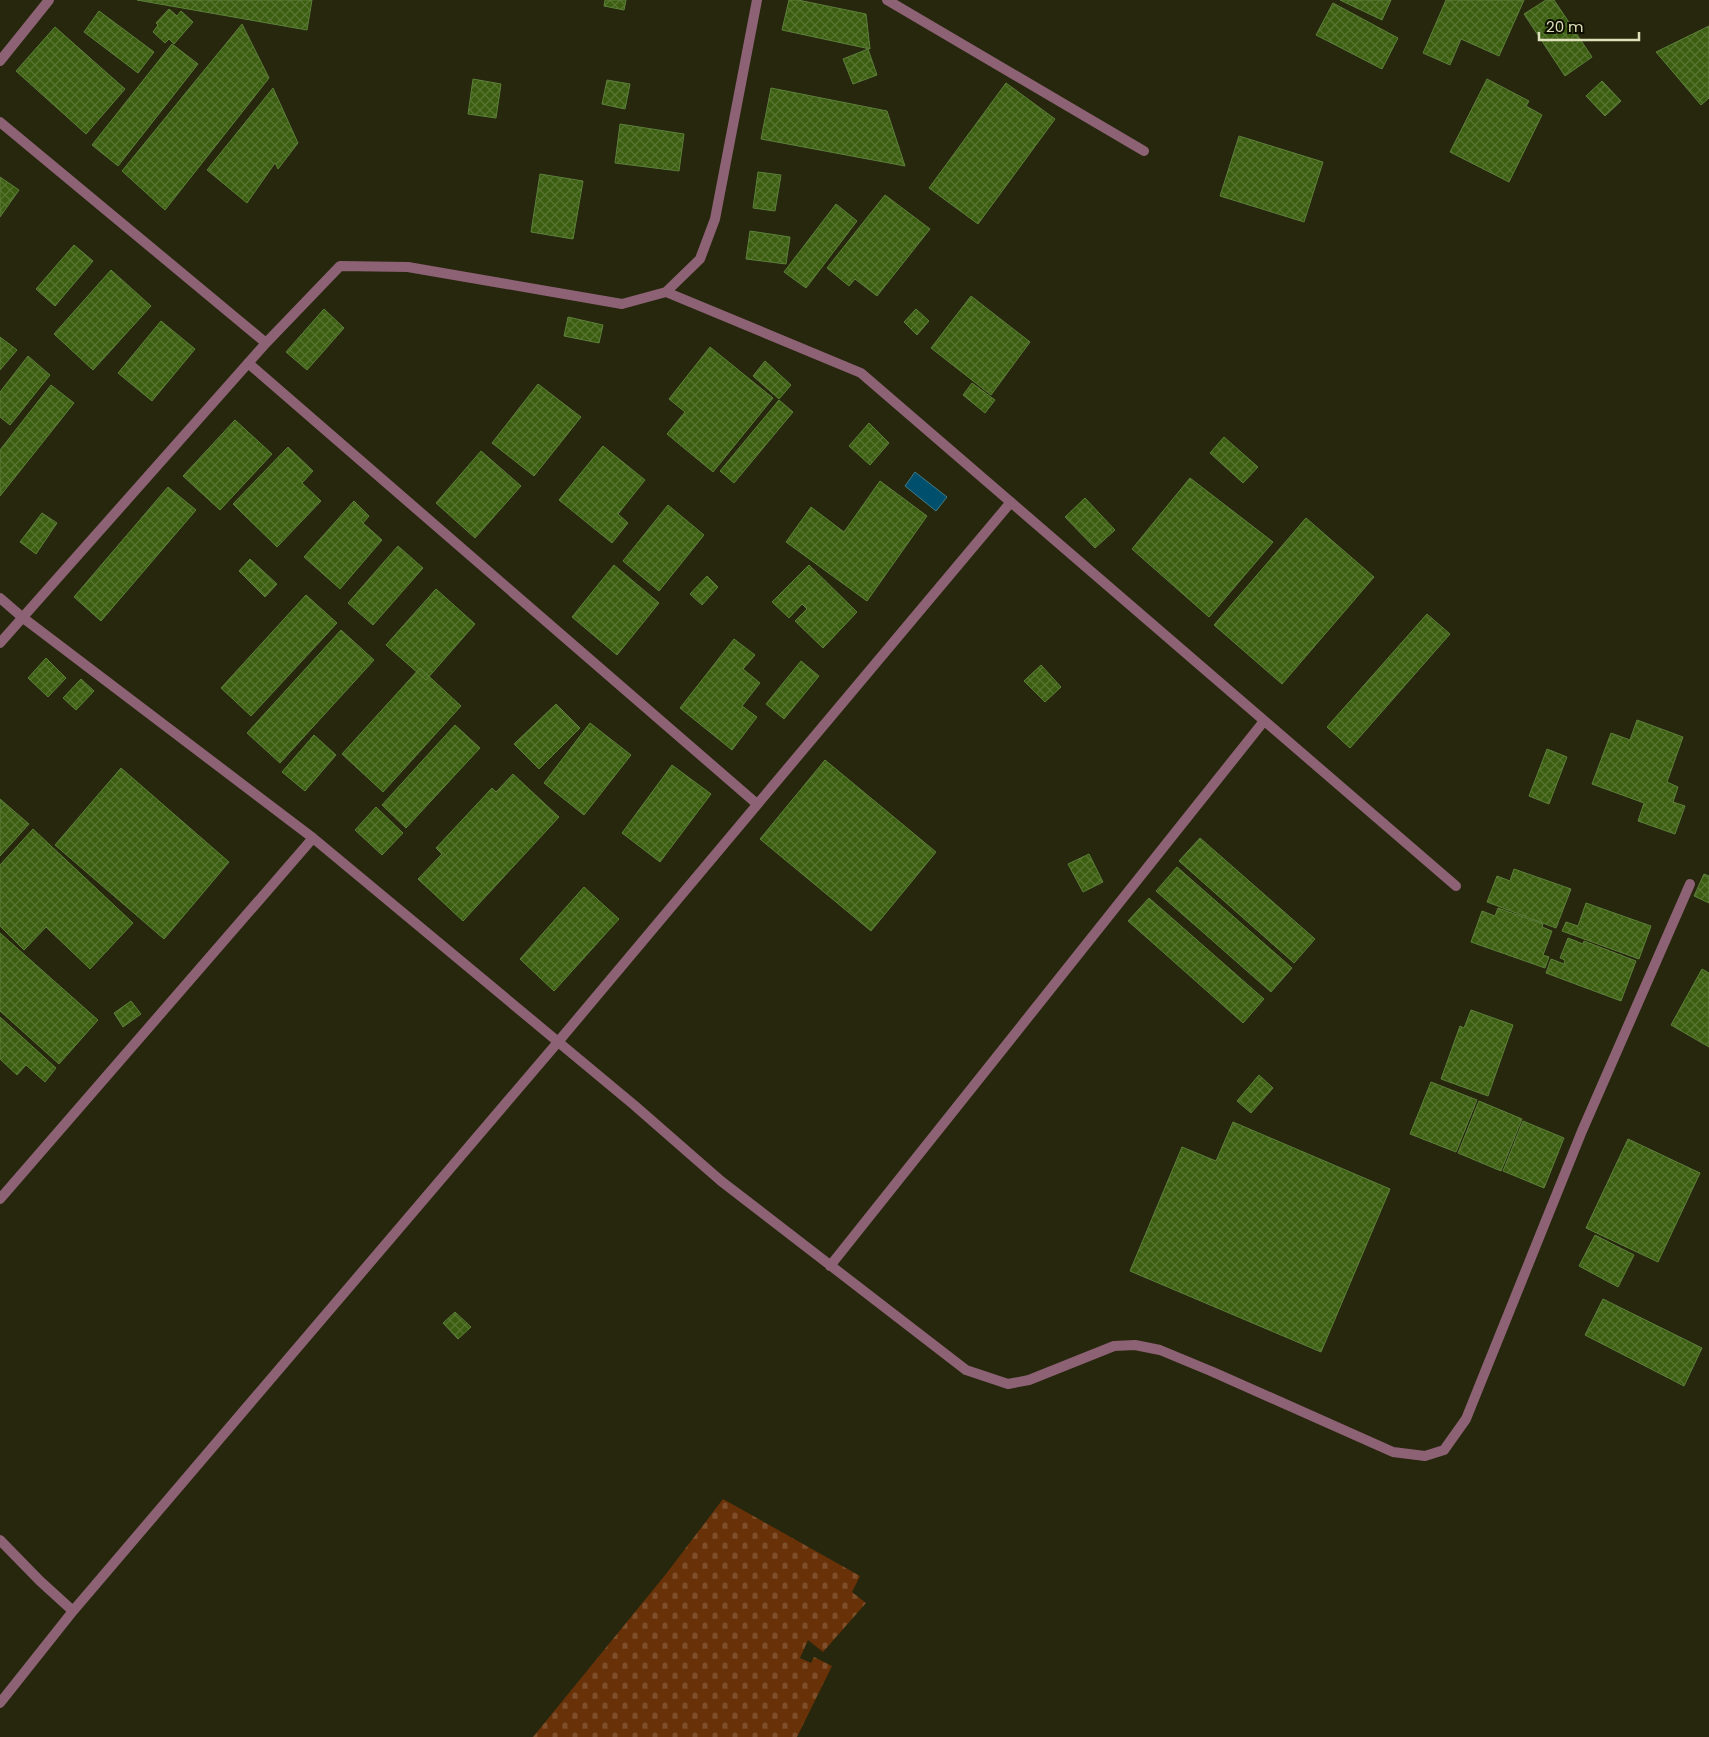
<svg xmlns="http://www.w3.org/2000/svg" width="1709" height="1737" viewBox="0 0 1709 1737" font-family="Poppins,sans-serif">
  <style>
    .cemetery { fill: url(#cemetery-stones) }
    .water { fill: #00506d; stroke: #437c84 }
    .building { fill: url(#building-cross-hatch); stroke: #5c7f3a }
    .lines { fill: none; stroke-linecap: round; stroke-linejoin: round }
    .minor { stroke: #8d6275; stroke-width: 10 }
  </style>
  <defs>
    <pattern id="cemetery-stones" width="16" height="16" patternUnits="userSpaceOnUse" patternTransform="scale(1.25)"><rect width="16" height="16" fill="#693108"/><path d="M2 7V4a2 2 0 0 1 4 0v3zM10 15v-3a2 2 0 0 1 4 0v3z" fill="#7e4f2a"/></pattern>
    <pattern id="building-cross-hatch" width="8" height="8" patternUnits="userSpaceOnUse" patternTransform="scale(1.25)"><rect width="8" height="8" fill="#3c5e11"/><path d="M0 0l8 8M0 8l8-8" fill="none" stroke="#587532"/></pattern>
  </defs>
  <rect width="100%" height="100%" fill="#26270d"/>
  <path class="cemetery" d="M 723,1499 L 860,1576 L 852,1592 L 866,1603 L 823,1652 L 808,1640 L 800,1658 L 811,1663 L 814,1657 L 832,1666 L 797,1737 L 533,1737 L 666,1574 Z"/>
  <path class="water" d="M 915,472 L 947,497 L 936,511 L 905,486 Z"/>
  <path class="building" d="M 137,0 L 312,0 L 307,30 Z
    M 605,0 L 626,0 L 624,10 L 604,6 Z
    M 789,0 L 798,0 L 866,14 L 870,49 L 782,30 Z
    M 1340,0 L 1391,0 L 1382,20 Z
    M 1446,0 L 1524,0 L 1499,56 L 1461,39 L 1450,65 L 1423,53 Z
    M 1546,0 L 1554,0 L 1592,57 L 1565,76 L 1524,14 Z
    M 1333,3 L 1398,38 L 1382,69 L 1316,35 Z
    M 169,9 L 177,16 L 181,11 L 193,22 L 174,44 L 169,39 L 165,43 L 153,32 L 158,25 L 156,23 Z
    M 99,11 L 154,52 L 138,73 L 84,32 Z
    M 242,24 L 269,78 L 165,210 L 122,171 Z
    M 1709,26 L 1709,98 L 1701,105 L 1656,52 Z
    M 55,27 L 125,89 L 86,134 L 16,71 Z
    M 172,44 L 198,64 L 118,166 L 92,145 Z
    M 868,49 L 877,75 L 853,84 L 843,59 Z
    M 473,79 L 501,84 L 496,118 L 468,114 Z
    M 1487,79 L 1529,101 L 1526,106 L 1542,115 L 1509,182 L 1450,152 Z
    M 607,80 L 630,84 L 625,109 L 602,104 Z
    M 1602,81 L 1621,101 L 1605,116 L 1586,96 Z
    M 1006,83 L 1055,119 L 978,224 L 929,188 Z
    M 273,88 L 298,143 L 278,169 L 275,163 L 247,203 L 207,170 Z
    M 771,88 L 887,111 L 905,166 L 761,139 Z
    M 620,124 L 684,134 L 679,171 L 615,163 Z
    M 1239,136 L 1323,162 L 1304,222 L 1220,196 Z
    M 758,172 L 781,175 L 775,211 L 753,208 Z
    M 540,174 L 583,181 L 573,239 L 531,232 Z
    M 0,177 L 19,190 L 0,217 Z
    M 885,195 L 930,229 L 877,296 L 855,279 L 849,286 L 827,268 Z
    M 836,204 L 857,221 L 806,288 L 784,272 Z
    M 750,231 L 790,237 L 786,264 L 746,259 Z
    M 74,245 L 93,261 L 55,306 L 36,289 Z
    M 111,270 L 151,306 L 93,370 L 54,334 Z
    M 971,296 L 1030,342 L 991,395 L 931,348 Z
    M 324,309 L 344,328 L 307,370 L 286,352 Z
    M 916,309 L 929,321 L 917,335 L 904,322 Z
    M 568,317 L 603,325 L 599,343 L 564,336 Z
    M 161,321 L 195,349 L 152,401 L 118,373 Z
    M 0,337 L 17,350 L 0,370 Z
    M 710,347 L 773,398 L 713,472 L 667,434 L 685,412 L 669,399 Z
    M 28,356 L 50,375 L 10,425 L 0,417 L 0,392 Z
    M 765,361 L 791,385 L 779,399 L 753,376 Z
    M 972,383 L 995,400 L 985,413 L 963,395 Z
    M 538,384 L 581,417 L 534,476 L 492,443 Z
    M 51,385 L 74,403 L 0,496 L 0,450 Z
    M 779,400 L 793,412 L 734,483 L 720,471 Z
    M 235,420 L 272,454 L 220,510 L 183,476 Z
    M 869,423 L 889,443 L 870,465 L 849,446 Z
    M 1224,437 L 1258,467 L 1243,483 L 1210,453 Z
    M 603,446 L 645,480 L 618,514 L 628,523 L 612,543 L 559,500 Z
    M 288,447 L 313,471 L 302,483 L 321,501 L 277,547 L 233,504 Z
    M 481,451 L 521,486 L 475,538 L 436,503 Z
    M 1190,478 L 1273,542 L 1209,617 L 1132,549 Z
    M 880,481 L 927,516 L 867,601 L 786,542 L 811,507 L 844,532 Z
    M 168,487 L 196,510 L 101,621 L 74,597 Z
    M 1085,498 L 1115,530 L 1095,548 L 1065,517 Z
    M 354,501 L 369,516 L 363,523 L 382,540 L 340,589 L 304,557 Z
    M 668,505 L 704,535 L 659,591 L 623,561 Z
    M 42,513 L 57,523 L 36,554 L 20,542 Z
    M 1306,518 L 1374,577 L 1282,684 L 1214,625 Z
    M 398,546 L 423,568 L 373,625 L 348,603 Z
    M 250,559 L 277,584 L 265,597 L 239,571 Z
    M 614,565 L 659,603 L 617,655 L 572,617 Z
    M 809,565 L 857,612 L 823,648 L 795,621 L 807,609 L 802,604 L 789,618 L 772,602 Z
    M 707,576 L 718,587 L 702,605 L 690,594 Z
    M 436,589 L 475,624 L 426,680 L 386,645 Z
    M 306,595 L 337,623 L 251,716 L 221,688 Z
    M 1427,614 L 1450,634 L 1350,748 L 1327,727 Z
    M 341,630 L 374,660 L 280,763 L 247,733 Z
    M 734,639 L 755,655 L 743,669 L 760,683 L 742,706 L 757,717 L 732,750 L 680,708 Z
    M 46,658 L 66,678 L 48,697 L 28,678 Z
    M 801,661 L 819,676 L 784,719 L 766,704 Z
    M 1041,665 L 1061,687 L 1045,702 L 1024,681 Z
    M 420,668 L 461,706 L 383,792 L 342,754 Z
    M 81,679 L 94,691 L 76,710 L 63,698 Z
    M 556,704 L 580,728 L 539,769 L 514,744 Z
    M 1637,720 L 1683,737 L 1667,782 L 1678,787 L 1673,802 L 1685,806 L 1675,834 L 1638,821 L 1644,803 L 1592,784 L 1611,733 L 1630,740 Z
    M 590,723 L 631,755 L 584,815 L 544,783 Z
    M 455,725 L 480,748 L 406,828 L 382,805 Z
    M 314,735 L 336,755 L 305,791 L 282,772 Z
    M 1547,749 L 1567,757 L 1549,804 L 1529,796 Z
    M 825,760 L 936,852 L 871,931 L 760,839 Z
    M 672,765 L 711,794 L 660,862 L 622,833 Z
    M 121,768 L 229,862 L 164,939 L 55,845 Z
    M 513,774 L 559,817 L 463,921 L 418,879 L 442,854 L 436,848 L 492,788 L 496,792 Z
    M 0,799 L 29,824 L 0,856 Z
    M 376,807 L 403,833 L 382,855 L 355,830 Z
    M 33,829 L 133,923 L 90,969 L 46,927 L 24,950 L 0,926 L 0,865 Z
    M 1200,838 L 1315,939 L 1294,963 L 1179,861 Z
    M 1089,854 L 1103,882 L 1083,892 L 1068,864 Z
    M 1177,867 L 1292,968 L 1271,992 L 1156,891 Z
    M 1514,869 L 1571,889 L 1556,928 L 1487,902 L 1497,876 L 1510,881 Z
    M 1704,874 L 1709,876 L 1709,903 L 1694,896 Z
    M 584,887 L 619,919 L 554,991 L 520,959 Z
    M 1149,898 L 1264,999 L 1243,1023 L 1128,921 Z
    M 1586,903 L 1651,926 L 1639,959 L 1562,931 L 1566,922 L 1578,926 Z
    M 1498,908 L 1543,924 L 1542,927 L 1552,931 L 1543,955 L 1549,957 L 1545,968 L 1471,942 L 1482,911 L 1495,916 Z
    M 0,933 L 98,1020 L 59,1064 L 0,1011 Z
    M 1568,938 L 1583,944 L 1584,941 L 1636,961 L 1621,1001 L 1546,973 L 1551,959 L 1564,964 L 1565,960 L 1560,958 Z
    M 1702,969 L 1709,973 L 1709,1047 L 1671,1025 Z
    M 131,1001 L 141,1014 L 123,1027 L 114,1013 Z
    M 1471,1010 L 1513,1025 L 1488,1096 L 1441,1079 L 1460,1026 L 1464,1028 Z
    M 0,1017 L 56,1068 L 45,1082 L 26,1065 L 17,1075 L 0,1059 Z
    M 1259,1075 L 1273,1088 L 1251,1113 L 1237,1101 Z
    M 1431,1082 L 1477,1100 L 1456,1152 L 1410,1134 Z
    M 1479,1101 L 1522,1119 L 1501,1171 L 1458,1153 Z
    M 1523,1121 L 1564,1138 L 1544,1188 L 1503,1171 Z
    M 1233,1122 L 1390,1189 L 1321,1352 L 1130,1271 L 1182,1147 L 1216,1161 Z
    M 1628,1139 L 1700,1173 L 1658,1262 L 1586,1228 Z
    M 1595,1235 L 1634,1255 L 1618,1287 L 1579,1266 Z
    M 1603,1299 L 1702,1348 L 1684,1386 L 1585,1335 Z
    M 455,1312 L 471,1327 L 458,1339 L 443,1323 Z"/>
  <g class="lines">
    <path class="minor" d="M 887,0 L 1144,151
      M 0,61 L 49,0
      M 0,122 L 266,343
      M 666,292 L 861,373 L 1456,886
      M 248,363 L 757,804
      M 0,598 L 22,617 L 313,838 L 634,1105 L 721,1181 L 966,1370 L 1008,1384 L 1029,1380 L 1114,1346 L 1135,1345 L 1160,1350 L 1213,1372 L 1393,1452 L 1425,1456 L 1444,1450 L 1466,1419 L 1582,1131 L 1690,884
      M 0,643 L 266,343 L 340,266 L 408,267 L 622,304 L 666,292 L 700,259 L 715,219 L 757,0
      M 0,1199 L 313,838
      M 830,1266 L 1264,721
      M 0,1540 L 40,1581 L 73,1611
      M 0,1703 L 73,1611 L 558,1042 L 1011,502"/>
  </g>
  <path d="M1539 32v8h100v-8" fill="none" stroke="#dee1ba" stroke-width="2.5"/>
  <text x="1546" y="32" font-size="15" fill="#dee1ba" stroke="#0f0f00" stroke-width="4" paint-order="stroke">20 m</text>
</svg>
